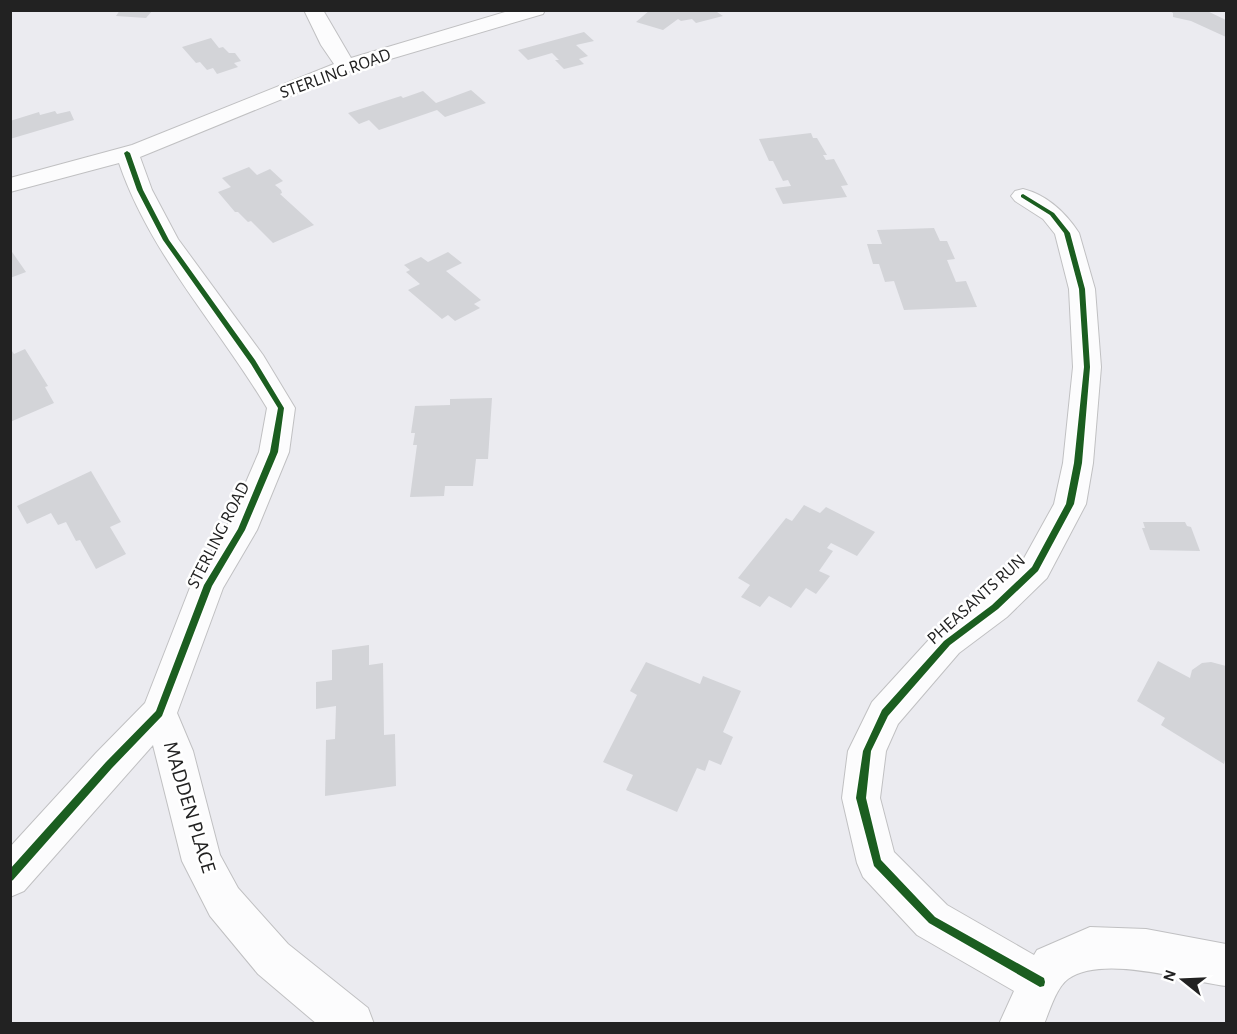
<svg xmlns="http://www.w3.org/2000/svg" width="1237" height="1034" viewBox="0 0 1237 1034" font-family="'Alegreya Sans',sans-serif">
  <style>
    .building { fill: #d3d4d8 }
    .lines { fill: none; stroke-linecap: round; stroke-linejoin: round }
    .street-casing { stroke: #c0c0c2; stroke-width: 2 }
    .street { fill: #fcfcfd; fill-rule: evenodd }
    .cycleway-casing { stroke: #fff; stroke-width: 3 }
    .cycleway { fill: #1b5e20; fill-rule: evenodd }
    .labels { text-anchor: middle; stroke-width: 5; stroke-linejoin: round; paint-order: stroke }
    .street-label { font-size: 18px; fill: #222; stroke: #fff }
    .near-street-label { font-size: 21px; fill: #222; stroke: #fff }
  </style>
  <rect width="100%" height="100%" fill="#ebebf0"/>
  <path class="building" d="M 120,10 L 149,10 L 152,11 L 146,18 L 116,16 Z
    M 650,10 L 714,10 L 723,16 L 696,23 L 692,19 L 681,21 L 678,19 L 663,30 L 636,22 Z
    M 1168,10 L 1205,10 L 1226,20 L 1226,37 L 1191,21 L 1173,17 L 1173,13 Z
    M 584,32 L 594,41 L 576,45 L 588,56 L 579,59 L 584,64 L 564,69 L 555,60 L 559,60 L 552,53 L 528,60 L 518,50 Z
    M 211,38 L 219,48 L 223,47 L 229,53 L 235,53 L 241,61 L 234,63 L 238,67 L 217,74 L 213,68 L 207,70 L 200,62 L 196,63 L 182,47 Z
    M 471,90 L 486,103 L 445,117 L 437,110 L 379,130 L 369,120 L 359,124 L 348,113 L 401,96 L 403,98 L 423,91 L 436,103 Z
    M 55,111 L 57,114 L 70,111 L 74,120 L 10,139 L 10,121 L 39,112 L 40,115 Z
    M 811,133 L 813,138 L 817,138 L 827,155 L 823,155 L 826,160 L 834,159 L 848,185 L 841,186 L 847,197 L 783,204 L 775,188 L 791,186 L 788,180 L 783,181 L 773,161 L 769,161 L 759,139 Z
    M 249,167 L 257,175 L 270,169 L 283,181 L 275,185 L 281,190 L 282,193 L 280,194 L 314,225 L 273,243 L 251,221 L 248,222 L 238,212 L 235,212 L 218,192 L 231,187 L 222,178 Z
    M 934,228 L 940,241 L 947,241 L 955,259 L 947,260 L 956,282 L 966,281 L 977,307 L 904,310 L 894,281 L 885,282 L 879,264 L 873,264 L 867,244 L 882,244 L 877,230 Z
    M 10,249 L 26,272 L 10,278 Z
    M 448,252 L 462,263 L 446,271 L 481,300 L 474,304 L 480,308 L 455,321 L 448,315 L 442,319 L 408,290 L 420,284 L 406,272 L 410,270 L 404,265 L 421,257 L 428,262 Z
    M 10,348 L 14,354 L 25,349 L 48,386 L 45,387 L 54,403 L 10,422 Z
    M 492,398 L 488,459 L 476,459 L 473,486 L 445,486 L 444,496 L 410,497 L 417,445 L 413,445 L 415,433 L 411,433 L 415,406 L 450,405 L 450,399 Z
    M 91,471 L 121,522 L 110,527 L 126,554 L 96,569 L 80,540 L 76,541 L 66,522 L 58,525 L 51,513 L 27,524 L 17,506 Z
    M 804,505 L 820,513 L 826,507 L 875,532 L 857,556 L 831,543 L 827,548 L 833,551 L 819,571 L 830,576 L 816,594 L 806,588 L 791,608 L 769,596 L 760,607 L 741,597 L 750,585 L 738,578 L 786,518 L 792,521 Z
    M 1143,522 L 1185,522 L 1187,526 L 1191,527 L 1200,551 L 1150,550 L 1142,528 L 1145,528 Z
    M 369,645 L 369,665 L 383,663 L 384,735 L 395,734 L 396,786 L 325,796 L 326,740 L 335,739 L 336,706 L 316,709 L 316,682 L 332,680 L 332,650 Z
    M 1158,661 L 1190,678 L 1192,670 L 1202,663 L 1211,662 L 1226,666 L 1226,756 L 1224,764 L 1161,725 L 1165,718 L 1137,701 Z
    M 646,662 L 700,684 L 703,676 L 741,691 L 723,732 L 733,737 L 721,765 L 709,760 L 705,771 L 697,768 L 677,812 L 626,790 L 633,775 L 603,762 L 637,695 L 630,691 Z"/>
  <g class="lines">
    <defs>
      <path id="street" d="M 304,10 L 323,10 L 351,58 L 512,10 L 545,10 L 543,14 L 353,70 L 140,157 L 152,190 L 178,239 L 263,355 L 295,408 L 289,452 L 257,530 L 223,588 L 177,713 L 193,751 L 220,855 L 238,888 L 288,944 L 368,1008 L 374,1024 L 317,1024 L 258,974 L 210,916 L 182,861 L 153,745 L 24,891 L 10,897 L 10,847 L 96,753 L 145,703 L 191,585 L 227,526 L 259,452 L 267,408 C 218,326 150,254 119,163 L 10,192 L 10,178 L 132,145 L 334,64 L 321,45 Z
        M 1023,189 C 1047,195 1066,213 1079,233 L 1095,289 L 1101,367 L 1093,463 L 1086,504 L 1047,578 L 1007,617 L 959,653 L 898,724 L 886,751 L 880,798 L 894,852 L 947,905 L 1034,955 L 1037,950 L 1090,927 L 1146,929 L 1226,944 L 1226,986 C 1185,981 1104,954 1068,979 C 1056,988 1050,1010 1044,1024 L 999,1024 L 1014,991 L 917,935 L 863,877 L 857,863 L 842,798 L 848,751 L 872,702 L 935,633 L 983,597 L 1023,560 L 1054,504 L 1063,463 L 1073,367 L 1069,289 L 1055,234 L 1043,219 L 1015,201 L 1011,196 L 1015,191 Z"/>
    </defs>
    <use href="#street" class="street-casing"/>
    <use href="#street" class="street"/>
    <defs>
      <path id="cycleway" d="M 127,151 L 130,153 L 143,190 L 169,240 L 255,360 L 284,408 L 278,452 L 245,530 L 212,586 L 162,716 L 112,768 L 13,880 L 10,882 L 10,869 L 106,762 L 156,711 L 204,585 L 238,529 L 270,452 L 278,408 L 251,364 L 163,240 L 137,190 L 124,153 Z
        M 1023,194 L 1054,213 L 1070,233 L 1085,289 L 1090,367 L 1082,463 L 1074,504 L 1038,571 L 998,609 L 950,645 L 888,716 L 871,751 L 866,798 L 881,860 L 935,917 L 1044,978 L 1045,982 L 1044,986 L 1040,987 L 929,923 L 874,866 L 856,798 L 863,751 L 882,710 L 944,641 L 992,605 L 1032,567 L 1066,504 L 1074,463 L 1084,367 L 1079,289 L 1064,233 L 1050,215 L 1021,197 L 1021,195 Z"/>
    </defs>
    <use href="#cycleway" class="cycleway-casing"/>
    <use href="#cycleway" class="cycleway"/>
  </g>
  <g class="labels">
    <g class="street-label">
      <text transform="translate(335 73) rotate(-20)" y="6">STERLING ROAD</text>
      <text transform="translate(218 535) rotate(-63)" y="6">STERLING ROAD</text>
      <text transform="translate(976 599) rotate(-42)" y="6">PHEASANTS RUN</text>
    </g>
    <g class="near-street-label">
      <text transform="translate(190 807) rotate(73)" y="7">MADDEN PLACE</text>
    </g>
  </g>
  <rect width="1237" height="1034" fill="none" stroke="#222222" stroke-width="24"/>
  <g transform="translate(1183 980) rotate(288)" stroke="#ffffff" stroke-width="4.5" paint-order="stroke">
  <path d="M0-4.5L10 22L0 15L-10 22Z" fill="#222222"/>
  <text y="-9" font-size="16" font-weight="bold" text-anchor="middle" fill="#222222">N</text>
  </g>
</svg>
